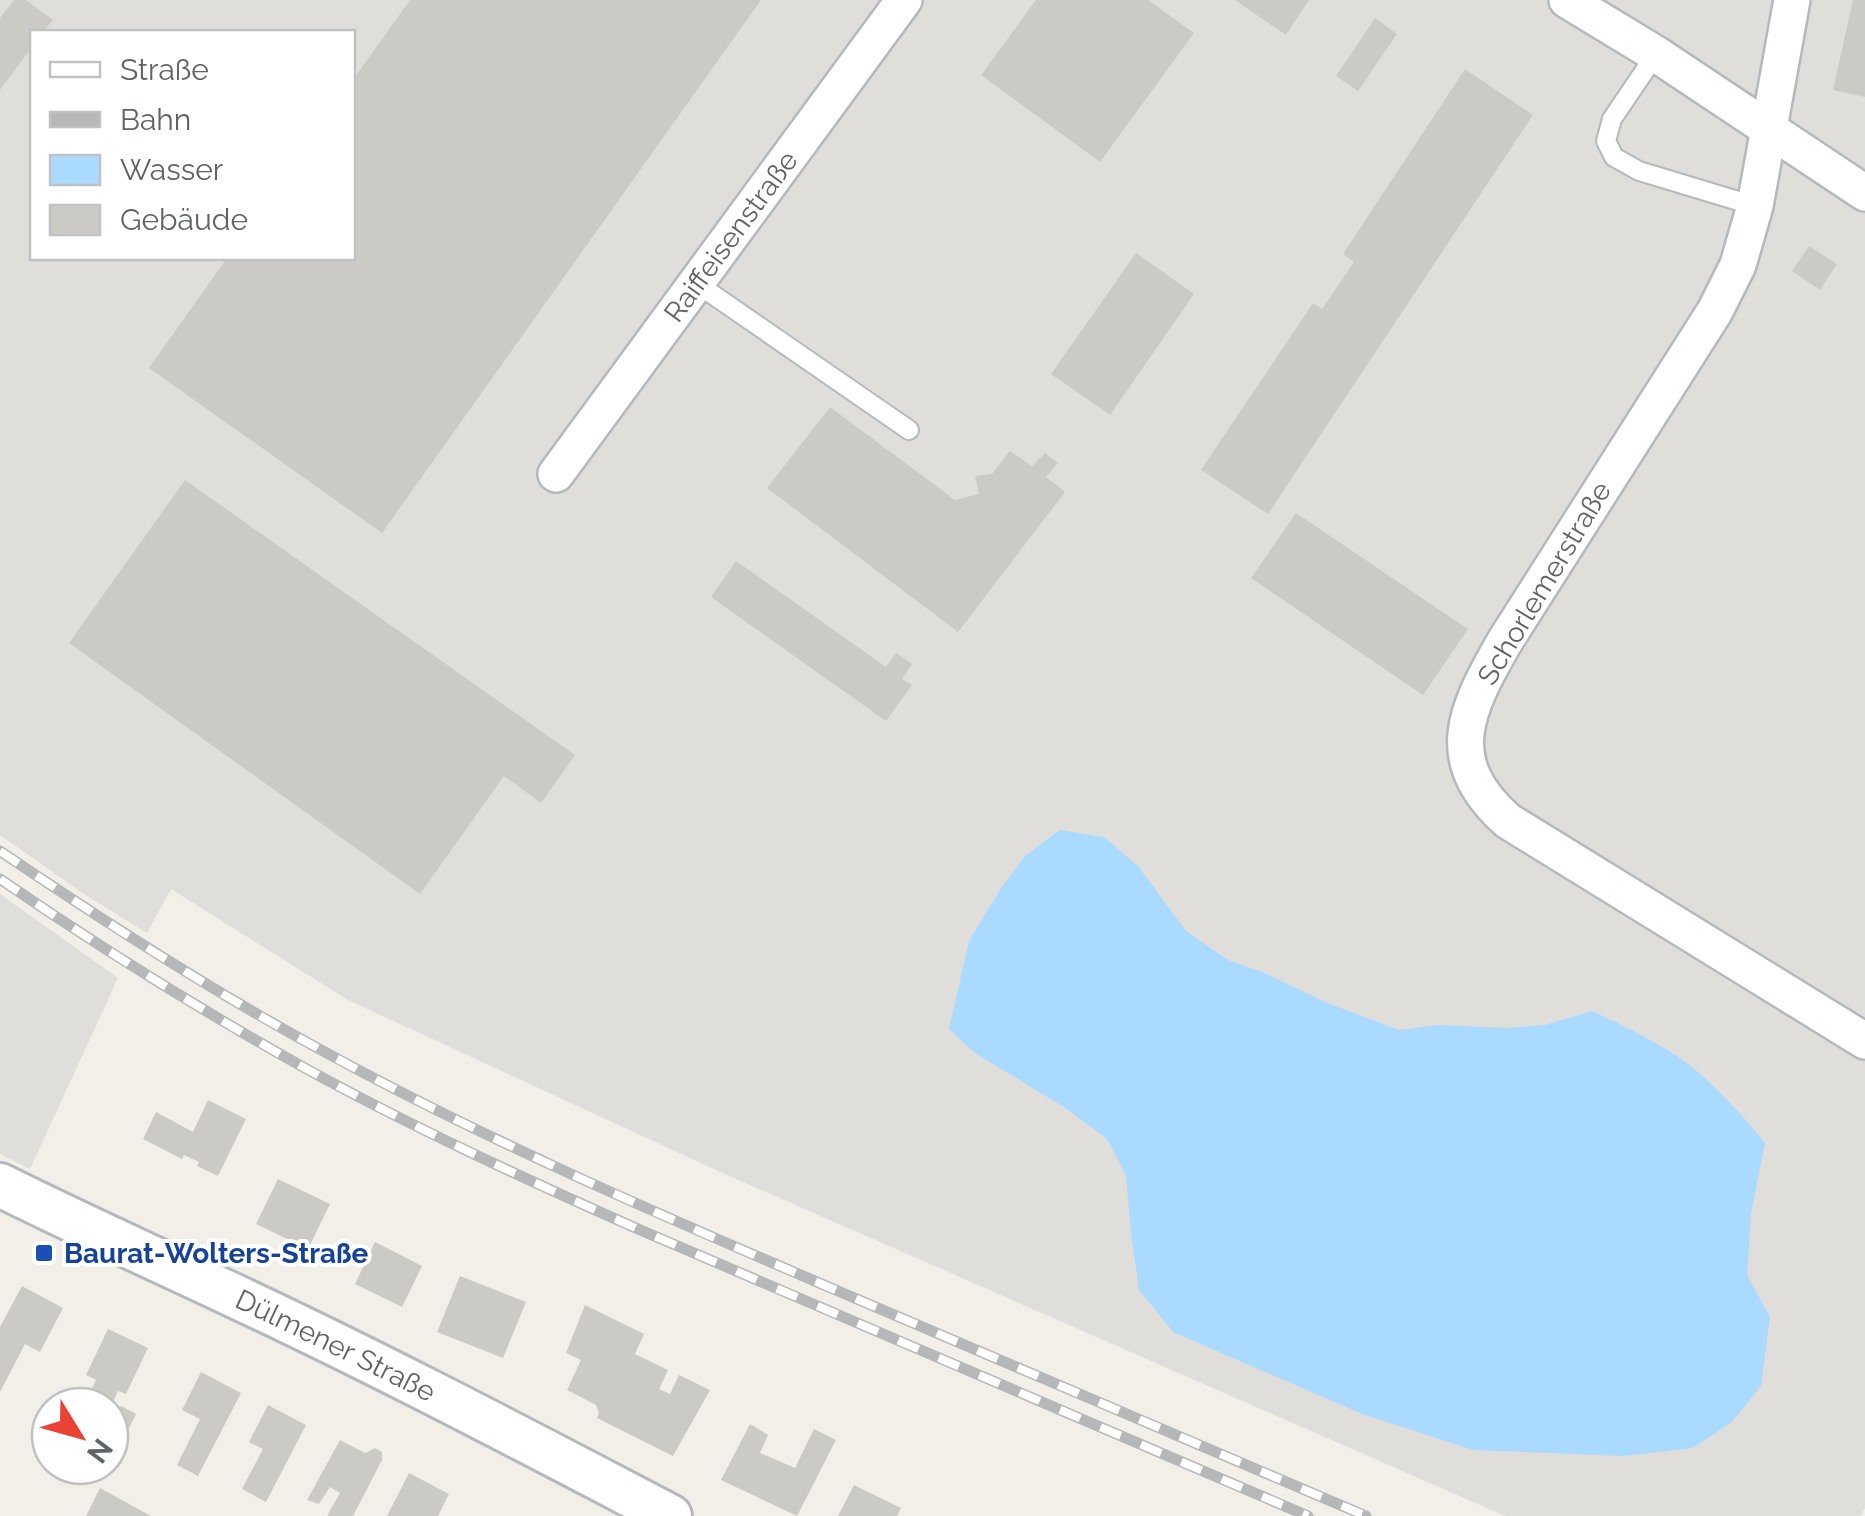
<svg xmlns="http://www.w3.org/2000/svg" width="1865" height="1516" viewBox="0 0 1865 1516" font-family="Raleway,sans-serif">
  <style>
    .industrial { fill: #e0deda; fill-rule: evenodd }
    .water { fill: #aadaff }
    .building { fill: #cccac5 }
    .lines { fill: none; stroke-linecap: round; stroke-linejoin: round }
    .service-casing { stroke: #b5b8bc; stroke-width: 22 }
    .minor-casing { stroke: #b5b8bc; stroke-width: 40 }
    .tertiary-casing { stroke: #b5b8bc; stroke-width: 48 }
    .service { stroke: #fff; stroke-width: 18 }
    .minor { stroke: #fff; stroke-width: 35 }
    .tertiary { stroke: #fff; stroke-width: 42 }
    .rail-casing { stroke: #b6b7b8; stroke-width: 11 }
    .rail { stroke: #fff; stroke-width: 8; stroke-dasharray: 22; stroke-linecap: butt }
    .transit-dot { fill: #1a4fb4; stroke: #fff; stroke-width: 4 }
    .labels { text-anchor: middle; stroke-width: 8; stroke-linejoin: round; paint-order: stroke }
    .street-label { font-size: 28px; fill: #5f6368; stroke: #fff }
    .transit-label { font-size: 28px; font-weight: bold; fill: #164399; stroke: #fff; text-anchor: start }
  </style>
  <rect width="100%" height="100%" fill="#f1efe8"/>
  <path class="industrial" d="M 0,0 L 1865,0 L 1865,1508 L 1860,1516 L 1505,1516 L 727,1175 L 348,1000 L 171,889 L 147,933 L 81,892 L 0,835 ZM 32,32 L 352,32 L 352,258 L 32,258 Z
    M 0,894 L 118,978 L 30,1169 L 0,1154 Z"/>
  <path class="water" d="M 1060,830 L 1104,837 L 1138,866 L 1186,931 L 1228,960 L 1265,973 L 1325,1002 L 1399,1030 L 1438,1025 L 1506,1028 L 1545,1025 L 1592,1011 C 1625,1027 1659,1042 1688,1064 C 1717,1087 1742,1115 1765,1143 L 1751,1213 L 1747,1275 L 1770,1317 L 1761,1386 L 1732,1422 L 1693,1448 L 1623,1456 L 1473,1450 L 1362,1414 L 1173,1332 L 1139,1290 L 1130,1225 L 1126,1175 L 1107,1139 L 1064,1107 L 975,1053 L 949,1029 L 969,941 L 1001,888 L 1026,855 Z"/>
  <path class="building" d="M 14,0 L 26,0 L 53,20 L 43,32 L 32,32 L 32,47 L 0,90 L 0,18 Z
    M 410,0 L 761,0 L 382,533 L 149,368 L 227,258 L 352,258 L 352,81 Z
    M 1036,0 L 1148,0 L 1194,33 L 1100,162 L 981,75 Z
    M 1235,0 L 1309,0 L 1286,35 Z
    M 1853,0 L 1865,0 L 1865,97 L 1833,90 Z
    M 1375,18 L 1397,34 L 1358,91 L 1336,76 Z
    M 1465,69 L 1533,115 L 1268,514 L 1201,470 L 1313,303 L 1322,309 L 1354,262 L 1343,254 Z
    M 1809,246 L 1837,264 L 1820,290 L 1792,271 Z
    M 1136,253 L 1194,294 L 1110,415 L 1051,374 Z
    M 830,407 L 955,500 L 979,494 L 975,476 L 992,474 L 1010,451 L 1032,466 L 1045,453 L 1058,463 L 1046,477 L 1065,492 L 958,632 L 767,488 Z
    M 185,480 L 575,755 L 541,803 L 504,776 L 420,894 L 69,643 Z
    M 1296,513 L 1468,629 L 1423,695 L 1251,578 Z
    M 736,561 L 886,667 L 896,653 L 912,664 L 902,679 L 912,685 L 886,721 L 711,597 Z
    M 208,1100 L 246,1119 L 218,1176 L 197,1166 L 199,1162 L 184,1155 L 182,1159 L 143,1139 L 156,1112 L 193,1132 Z
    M 278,1179 L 330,1204 L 308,1249 L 256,1224 Z
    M 375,1242 L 422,1266 L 402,1307 L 355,1284 Z
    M 460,1276 L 526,1302 L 503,1358 L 437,1332 Z
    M 22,1286 L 63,1308 L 40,1352 L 25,1344 L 0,1392 L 0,1327 Z
    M 585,1305 L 644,1334 L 635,1354 L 668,1370 L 659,1389 L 670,1394 L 679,1375 L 710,1390 L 673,1456 L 597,1418 L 599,1413 L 596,1405 L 567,1390 L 581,1360 L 566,1353 Z
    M 108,1329 L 148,1348 L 126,1394 L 118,1391 L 111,1406 L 83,1406 L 96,1380 L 86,1375 Z
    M 201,1372 L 241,1393 L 198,1476 L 177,1465 L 200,1419 L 182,1410 Z
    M 268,1405 L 306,1425 L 266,1502 L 242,1489 L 263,1449 L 249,1442 Z
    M 121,1406 L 136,1414 L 118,1451 L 110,1447 L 110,1427 Z
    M 750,1424 L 768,1435 L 760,1453 L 795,1468 L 814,1429 L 836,1440 L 797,1516 L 721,1480 Z
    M 340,1440 L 365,1453 L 375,1448 L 382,1452 L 382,1460 L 353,1516 L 327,1516 L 340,1493 L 330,1487 L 319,1504 L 307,1500 Z
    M 409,1473 L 449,1494 L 438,1516 L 387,1516 Z
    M 854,1485 L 901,1508 L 897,1516 L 838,1516 Z
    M 100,1488 L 151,1516 L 86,1516 Z"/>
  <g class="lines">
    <defs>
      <path id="service" d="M 1656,54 L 1612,119 L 1606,141 L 1614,157 L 1639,171 L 1755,206
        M 696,283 L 909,430"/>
      <g id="minor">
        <path d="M 1567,0 L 1656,54 L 1865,193"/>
        <path d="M 1792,0 L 1755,206 L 1738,265 L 1715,311 L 1505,641 C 1466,709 1439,760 1508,821 L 1865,1041"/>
        <path id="s1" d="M 556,474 L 904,0"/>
      </g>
      <g id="tertiary">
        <path id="s2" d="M 0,1185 C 80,1225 161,1261 241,1299 C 386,1367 528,1442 670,1516"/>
      </g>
    </defs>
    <use href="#service" class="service-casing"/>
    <use href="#minor" class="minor-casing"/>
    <use href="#tertiary" class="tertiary-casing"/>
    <use href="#service" class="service"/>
    <use href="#minor" class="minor"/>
    <use href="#tertiary" class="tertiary"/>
    <defs>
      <path id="rail" d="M 0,851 C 102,920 204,986 312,1045 C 479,1137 656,1213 831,1288 C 1009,1364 1188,1440 1366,1516
        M 0,879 C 98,946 199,1009 303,1067 C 412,1127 525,1179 638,1229 L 1308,1516"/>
    </defs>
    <use href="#rail" class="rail-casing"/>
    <use href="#rail" class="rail"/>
  </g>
  <rect class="transit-dot" x="34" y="1243" width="20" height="20" rx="5"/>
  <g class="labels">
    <g class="street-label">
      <text dy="10" stroke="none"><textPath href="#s1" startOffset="295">Raiffeisenstraße</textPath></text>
      <text transform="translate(1544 583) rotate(-59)" y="10">Schorlemerstraße</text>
      <text dy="10" stroke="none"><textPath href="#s2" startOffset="372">Dülmener Straße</textPath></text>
    </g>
    <g class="transit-label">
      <text x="64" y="1263">Baurat-Wolters-Straße</text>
    </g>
  </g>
  <rect x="30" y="30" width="325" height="230" fill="#ffffff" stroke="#bfc1c3" stroke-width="2.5"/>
  <rect x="50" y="62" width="50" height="15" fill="#ffffff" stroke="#bfc1c3" stroke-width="2.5"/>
  <text x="120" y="80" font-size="30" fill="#5f6368">Straße</text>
  <rect x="50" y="112" width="50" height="15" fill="#b6b7b8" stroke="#bfc1c3" stroke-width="2.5"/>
  <text x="120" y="130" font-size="30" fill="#5f6368">Bahn</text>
  <rect x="50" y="155" width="50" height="30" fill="#aadaff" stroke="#bfc1c3" stroke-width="2.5"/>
  <text x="120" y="180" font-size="30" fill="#5f6368">Wasser</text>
  <rect x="50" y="205" width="50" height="30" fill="#cccac5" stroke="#bfc1c3" stroke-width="2.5"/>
  <text x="120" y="230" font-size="30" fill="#5f6368">Gebäude</text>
  <g transform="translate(80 1436) rotate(127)"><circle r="48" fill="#ffffff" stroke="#bfc1c3" stroke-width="2.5"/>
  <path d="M0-8L18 38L0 25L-18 38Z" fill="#ea4335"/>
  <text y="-15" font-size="28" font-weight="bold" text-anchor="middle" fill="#5f6368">N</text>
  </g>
</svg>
